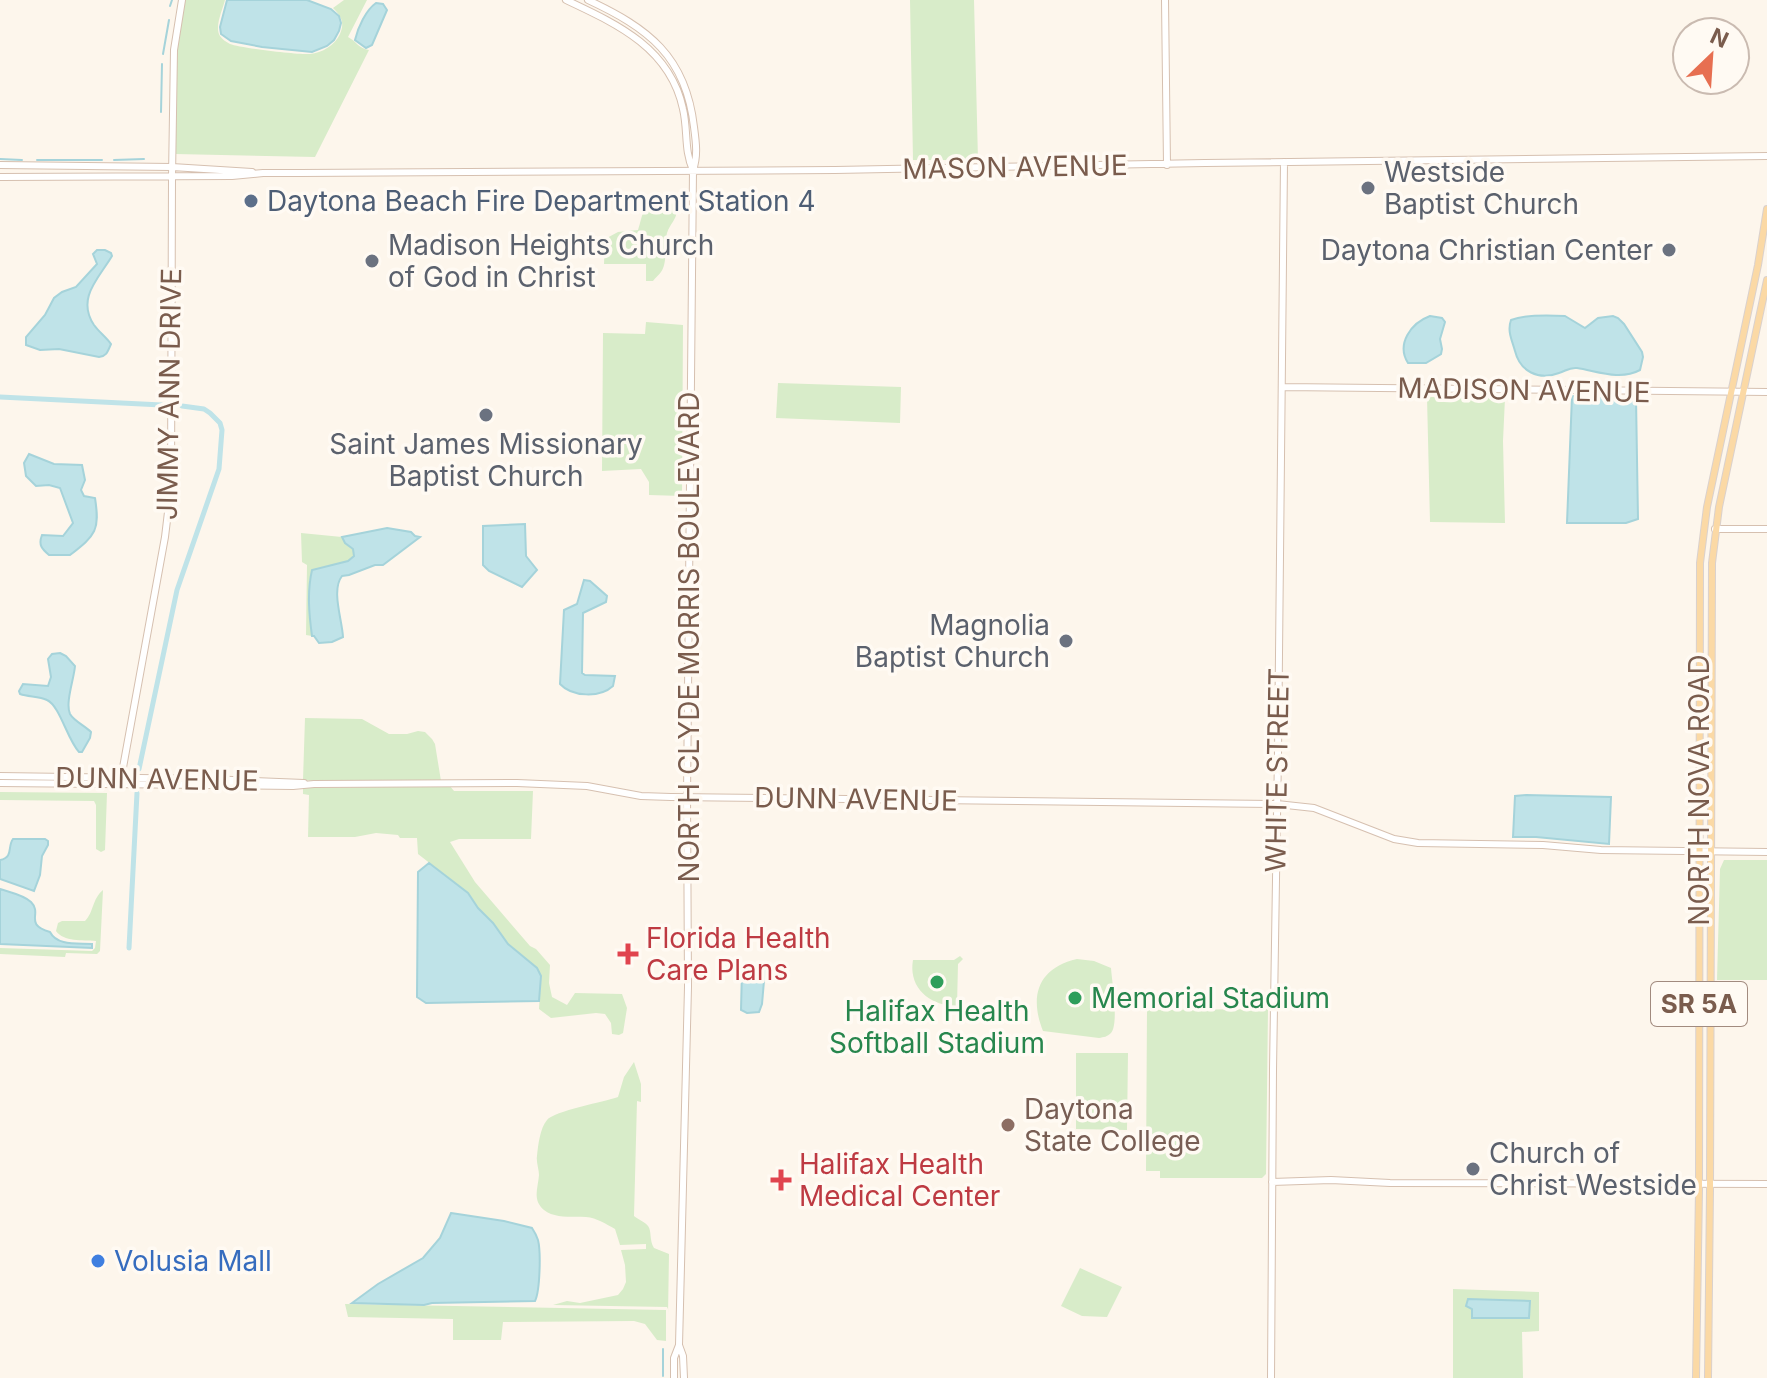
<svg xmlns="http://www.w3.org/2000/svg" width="1767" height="1378" viewBox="0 0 1767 1378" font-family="Inter,sans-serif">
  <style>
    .green { fill: #d8ecc9 }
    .water { fill: #bfe3e8; stroke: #a5d3da; stroke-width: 2 }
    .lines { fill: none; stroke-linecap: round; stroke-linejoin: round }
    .stream { stroke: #a5d3da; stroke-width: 2 }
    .canal { stroke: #bfe3e8; stroke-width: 5 }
    .secondary-casing { stroke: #d6c0b0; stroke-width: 8 }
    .primary-casing { stroke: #dad1cd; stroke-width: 8 }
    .secondary { stroke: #fff; stroke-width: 6 }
    .primary { stroke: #fbd9a5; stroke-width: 6 }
    .worship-dot { fill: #6b7280; stroke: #fffaf3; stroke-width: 3 }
    .service-dot { fill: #5c6f8a; stroke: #fffaf3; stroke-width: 3 }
    .health-dot { fill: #e0444e; stroke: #fffaf3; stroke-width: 3 }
    .leisure-dot { fill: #2e9e5b; stroke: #fffaf3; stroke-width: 3 }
    .education-dot { fill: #8d6e63; stroke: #fffaf3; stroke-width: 3 }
    .shop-dot { fill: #3f7fe0; stroke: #fffaf3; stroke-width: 3 }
    .labels { text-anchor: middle; stroke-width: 7; stroke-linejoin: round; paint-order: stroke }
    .shield { fill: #fffaf3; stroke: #a28b7f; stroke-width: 2 }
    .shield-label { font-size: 26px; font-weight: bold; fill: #7a5c4d }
    .street-label { font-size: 28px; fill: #7a5c4d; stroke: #fffaf3 }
    .worship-label { font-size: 28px; fill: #5b616d; stroke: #fffaf3; text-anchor: start }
    .service-label { font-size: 28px; fill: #4e5e75; stroke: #fffaf3; text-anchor: start }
    .health-label { font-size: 28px; fill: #be3a42; stroke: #fffaf3; text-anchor: start }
    .leisure-label { font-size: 28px; fill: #27864d; stroke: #fffaf3; text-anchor: start }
    .education-label { font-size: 28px; fill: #785e54; stroke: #fffaf3; text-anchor: start }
    .shop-label { font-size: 28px; fill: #366cbe; stroke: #fffaf3; text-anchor: start }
  </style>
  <rect width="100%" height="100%" fill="#fdf6ec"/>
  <path class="green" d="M 185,0 L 225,0 C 223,9 214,27 220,36 C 222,39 226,42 230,44 C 240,48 299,55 310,54 C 322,53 335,45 340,34 C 345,22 341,16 333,8 L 344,0 L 367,0 L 348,37 C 356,41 359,49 369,50 L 315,157 L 175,154 L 177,50 Z
    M 910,0 L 974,0 L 978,160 L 913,160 Z
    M 658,201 L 674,204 C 681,217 671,221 667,233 C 664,244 668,262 661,272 C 659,275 655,278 653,281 L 646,281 L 646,264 L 604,264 L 605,239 L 618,232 L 638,230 C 643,216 641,206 658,201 Z
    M 646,322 L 683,325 L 682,496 L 649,495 L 649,482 L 641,469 L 602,471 L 603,333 L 645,334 Z
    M 778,383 L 901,387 L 900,423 L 776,418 Z
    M 1427,397 L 1505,398 L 1503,441 L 1505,523 L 1430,522 Z
    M 301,533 L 342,537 L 345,543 L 353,549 L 354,556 L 348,561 L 318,568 L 309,581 L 309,609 L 312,636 L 306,635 L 307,565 L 302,562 Z
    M 305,718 L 362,719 L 389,734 L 407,734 L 418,731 L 425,732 L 432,739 L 435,744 L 441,781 L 314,781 L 303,780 Z
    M 450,786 L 454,791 L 533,791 L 531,839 L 459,839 L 450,842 L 475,882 L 530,946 L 536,949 L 550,965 L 549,983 L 552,997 L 567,1005 L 575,993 L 622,994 L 627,1008 L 623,1033 L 619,1035 L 612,1034 L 611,1023 L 605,1014 L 596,1013 L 551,1018 L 539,1009 L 541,976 L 537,968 L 508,944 L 493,923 L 478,908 L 468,893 L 418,854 L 417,838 L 400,838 L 398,835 L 376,833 L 355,837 L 308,837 L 309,795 L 303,794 L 303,788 Z
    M 0,792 L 107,793 L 105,850 L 101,852 L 96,849 L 96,805 L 94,801 L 0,800 Z
    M 1724,860 L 1767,860 L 1767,980 L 1717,980 L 1720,869 Z
    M 103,890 L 100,951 L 97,954 L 66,953 L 65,957 L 0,954 L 0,948 L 92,951 L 95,948 L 96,941 C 82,940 64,942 56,931 L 58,923 L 62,921 L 85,921 C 94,912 92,899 103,890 Z
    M 960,956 L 963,959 L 958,964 L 957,1006 C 931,1006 908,989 913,960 L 954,960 Z
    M 1077,959 L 1094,961 L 1111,968 C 1112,982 1119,1024 1111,1033 C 1107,1037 1104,1037 1099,1038 L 1043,1031 C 1029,996 1038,968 1077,959 Z
    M 1268,1009 L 1266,1174 L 1262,1178 L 1160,1178 L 1160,1171 L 1146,1171 L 1147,1010 Z
    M 1076,1053 L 1128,1053 L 1127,1130 L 1076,1129 Z
    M 634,1062 L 641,1084 L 641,1102 L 637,1101 L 634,1216 C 638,1219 646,1223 648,1226 C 652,1231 649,1240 654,1248 L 669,1254 L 668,1315 L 668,1309 L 667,1307 L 553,1305 L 567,1301 L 580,1303 L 618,1295 L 623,1289 L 626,1282 L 625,1265 L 621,1250 L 646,1249 L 646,1244 L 620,1245 L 615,1229 C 606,1224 597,1218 586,1217 C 573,1216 555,1219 544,1210 C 532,1200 538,1188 539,1175 C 539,1169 536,1162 537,1156 C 538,1146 540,1128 547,1120 C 554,1111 604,1102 618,1097 L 624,1077 Z
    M 1080,1268 L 1122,1287 L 1107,1317 L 1082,1316 L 1061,1306 Z
    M 1453,1289 L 1539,1292 L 1539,1331 L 1522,1332 L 1523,1378 L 1453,1378 Z
    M 345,1304 L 666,1310 L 666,1341 L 657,1340 L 645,1324 L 634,1321 L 503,1322 L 501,1340 L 453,1340 L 453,1319 L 348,1317 Z"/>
  <path class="water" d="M 227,0 L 307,0 L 331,9 L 339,16 L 341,23 L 339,31 L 334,40 L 327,46 L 312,52 L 262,47 L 231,41 L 221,34 L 220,27 Z
    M 376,3 L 383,4 L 387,10 L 372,45 L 366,48 L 355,40 C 358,27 366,10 376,3 Z
    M 97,250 L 105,250 L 111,253 L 112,256 C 99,278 76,298 94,325 C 99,332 106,337 111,344 C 108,351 107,356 99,357 L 59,349 L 40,350 L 26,345 L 26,337 L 45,315 L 54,298 L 62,292 L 76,287 L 97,264 L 93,254 Z
    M 1430,316 L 1442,318 L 1445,322 L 1440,339 L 1442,349 L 1441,354 L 1426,363 L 1408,363 C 1396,344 1411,323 1430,316 Z
    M 1565,316 L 1585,328 L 1598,318 L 1613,316 L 1618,318 L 1624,324 L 1642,352 L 1643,357 L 1640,370 C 1620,381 1597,371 1577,368 C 1569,367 1566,371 1559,373 C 1538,381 1520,371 1515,351 C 1512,340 1507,331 1511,320 C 1527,314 1549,315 1565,316 Z
    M 1572,396 L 1636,398 L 1638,519 L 1626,523 L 1567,523 Z
    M 29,454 L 54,464 L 82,465 L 85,480 L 81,490 L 84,496 L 95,498 C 100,530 96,535 70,555 L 49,555 C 42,549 38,545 42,535 L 63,536 L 73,523 L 60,488 L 49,485 L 36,486 L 26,476 L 24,463 Z
    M 525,524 L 526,556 L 537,570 L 522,587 L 489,571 L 483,565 L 483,526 Z
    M 387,528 L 411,532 L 415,536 L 420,537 L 383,565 L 375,565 L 349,575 L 342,576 C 331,590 342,619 343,637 L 332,642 L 319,643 L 314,636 L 312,636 C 309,614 307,592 312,570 L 348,561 L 354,556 L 353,549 L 345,543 L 342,537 Z
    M 584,580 L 590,581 L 607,596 L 606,602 L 583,613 L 582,673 L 585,675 L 615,676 L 613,686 C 600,698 572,697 560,684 L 564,610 L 577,604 Z
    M 60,653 L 66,656 L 75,666 C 74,679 65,703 70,714 C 74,721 85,726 91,732 L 90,738 L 82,752 L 79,752 C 67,739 60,706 47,700 C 39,696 29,697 20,694 L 19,691 L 23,684 L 48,686 L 51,677 L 48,659 L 52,654 Z
    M 1526,795 L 1611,797 L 1609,844 L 1536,837 L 1513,837 L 1515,796 Z
    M 13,839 L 45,839 L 48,841 L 48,845 L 42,856 L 40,875 L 34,891 L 0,879 L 0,860 C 14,857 7,847 13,839 Z
    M 429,863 L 468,893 L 478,908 L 493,923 L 508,944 L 537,968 L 541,976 L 539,1001 L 426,1003 L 417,997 L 418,872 Z
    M 0,889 C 9,892 24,895 31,902 C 43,914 23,924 50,932 C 57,946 77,943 92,944 L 92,948 L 0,944 Z
    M 744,966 L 765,969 L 762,1004 L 759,1012 L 747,1013 L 741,1010 L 742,970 Z
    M 451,1213 L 504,1221 L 532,1228 C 534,1231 537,1237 538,1240 C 541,1252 540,1291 535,1301 L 432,1303 L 424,1305 L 352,1303 L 378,1284 L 423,1258 L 440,1238 Z
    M 1468,1299 L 1530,1301 L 1529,1318 L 1472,1318 L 1472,1309 L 1466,1306 Z"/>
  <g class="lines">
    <path class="stream" d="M 170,6 L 172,0
      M 163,54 L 169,20
      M 161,112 L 162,64
      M 0,159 L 22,160
      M 37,160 L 102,160
      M 114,160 L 144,159
      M 663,1349 L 663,1376"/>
    <path class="canal" d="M 0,397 L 162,405
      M 139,769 L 177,590 L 219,469 L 222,430 L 220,423 L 210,413 L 204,409 L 182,406
      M 129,948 L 137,793"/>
    <defs>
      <path id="secondary" d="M 566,0 C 617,24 670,48 683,109 C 688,130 684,151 693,170
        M 588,0 C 648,28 686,56 694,127 C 696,142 698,156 693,170 L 687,797 L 688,987 L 679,1345 L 683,1356 L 684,1378
        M 1165,0 L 1167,165
        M 0,165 L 172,167 L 252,172
        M 0,177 L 232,176 L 263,173 L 300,173 L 835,170 L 1205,163 L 1767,156
        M 1282,387 L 1767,392
        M 1715,529 L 1767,529
        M 0,776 L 209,779 L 304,783
        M 0,783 L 293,786 L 314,784 L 517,783 L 587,786 L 641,796 L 671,797 L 1277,804 L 1314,808 L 1394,839 L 1418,843 L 1543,845 L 1601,850 L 1767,852
        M 120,784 L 165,537 L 171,487 L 172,177 L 174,50 L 182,0
        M 1272,1182 L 1331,1180 L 1390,1183 L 1767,1184
        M 674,1378 L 674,1358 L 679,1345
        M 1271,1378 L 1273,1070 L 1278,753 L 1284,162"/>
      <path id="primary" d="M 1696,1378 L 1699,1190 L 1700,563 L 1707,507 L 1758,265 L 1767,209
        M 1708,1378 L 1710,1190 L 1712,563 L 1719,507 L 1767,280"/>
    </defs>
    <use href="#secondary" class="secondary-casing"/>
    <use href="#primary" class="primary-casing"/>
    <use href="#secondary" class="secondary"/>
    <use href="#primary" class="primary"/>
  </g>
  <g class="worship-dot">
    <circle cx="1368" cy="188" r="8"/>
    <circle cx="1669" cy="250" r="8"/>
    <circle cx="372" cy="261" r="8"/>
    <circle cx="486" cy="415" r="8"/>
    <circle cx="1066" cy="641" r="8"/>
    <circle cx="1473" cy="1169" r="8"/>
  </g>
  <circle class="service-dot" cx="251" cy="201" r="8"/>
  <g class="health-dot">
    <path d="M624 942h8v8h8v8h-8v8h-8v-8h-8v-8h8z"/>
    <path d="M777 1168h8v8h8v8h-8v8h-8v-8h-8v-8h8z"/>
  </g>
  <g class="leisure-dot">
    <circle cx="937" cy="982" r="8"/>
    <circle cx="1075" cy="998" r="8"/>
  </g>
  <circle class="education-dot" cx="1008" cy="1125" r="8"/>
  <circle class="shop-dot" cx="98" cy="1261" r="8"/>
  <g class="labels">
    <rect class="shield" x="1651" y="982" width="96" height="44" rx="6"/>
    <g class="shield-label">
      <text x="1699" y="1013">SR 5A</text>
    </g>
    <g class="street-label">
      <text transform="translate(1015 167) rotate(-1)" y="10">MASON AVENUE</text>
      <text transform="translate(1524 390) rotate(1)" y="10">MADISON AVENUE</text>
      <text transform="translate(169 394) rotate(-89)" y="10">JIMMY ANN DRIVE</text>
      <text transform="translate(689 637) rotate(-90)" y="10">NORTH CLYDE MORRIS BOULEVARD</text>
      <text transform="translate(1277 770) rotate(-89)" y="10">WHITE STREET</text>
      <text transform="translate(157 779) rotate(1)" y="10">DUNN AVENUE</text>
      <text transform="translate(1699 790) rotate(-90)" y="10">NORTH NOVA ROAD</text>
      <text transform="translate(856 799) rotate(1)" y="10">DUNN AVENUE</text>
    </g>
    <g class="worship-label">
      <text x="1384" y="182">Westside<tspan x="1384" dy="32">Baptist Church</tspan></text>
      <text x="388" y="255">Madison Heights Church<tspan x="388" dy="32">of God in Christ</tspan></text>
      <text x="1653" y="260" text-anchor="end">Daytona Christian Center</text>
      <text x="486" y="454" text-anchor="middle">Saint James Missionary<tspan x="486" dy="32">Baptist Church</tspan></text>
      <text x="1050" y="635" text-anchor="end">Magnolia<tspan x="1050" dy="32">Baptist Church</tspan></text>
      <text x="1489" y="1163">Church of<tspan x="1489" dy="32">Christ Westside</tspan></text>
    </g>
    <g class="service-label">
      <text x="267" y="211">Daytona Beach Fire Department Station 4</text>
    </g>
    <g class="health-label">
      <text x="646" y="948">Florida Health<tspan x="646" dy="32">Care Plans</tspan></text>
      <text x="799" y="1174">Halifax Health<tspan x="799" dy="32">Medical Center</tspan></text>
    </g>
    <g class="leisure-label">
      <text x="1091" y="1008">Memorial Stadium</text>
      <text x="937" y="1021" text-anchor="middle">Halifax Health<tspan x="937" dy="32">Softball Stadium</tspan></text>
    </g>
    <g class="education-label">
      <text x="1024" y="1119">Daytona<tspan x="1024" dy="32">State College</tspan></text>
    </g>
    <g class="shop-label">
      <text x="114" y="1271">Volusia Mall</text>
    </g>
  </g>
  <g transform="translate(1711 56) rotate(25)"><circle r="38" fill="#fffaf3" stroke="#cabbb1" stroke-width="2"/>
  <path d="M0-6L14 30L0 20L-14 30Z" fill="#e76f51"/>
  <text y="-12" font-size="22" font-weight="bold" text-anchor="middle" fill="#7a5c4d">N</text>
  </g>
</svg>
